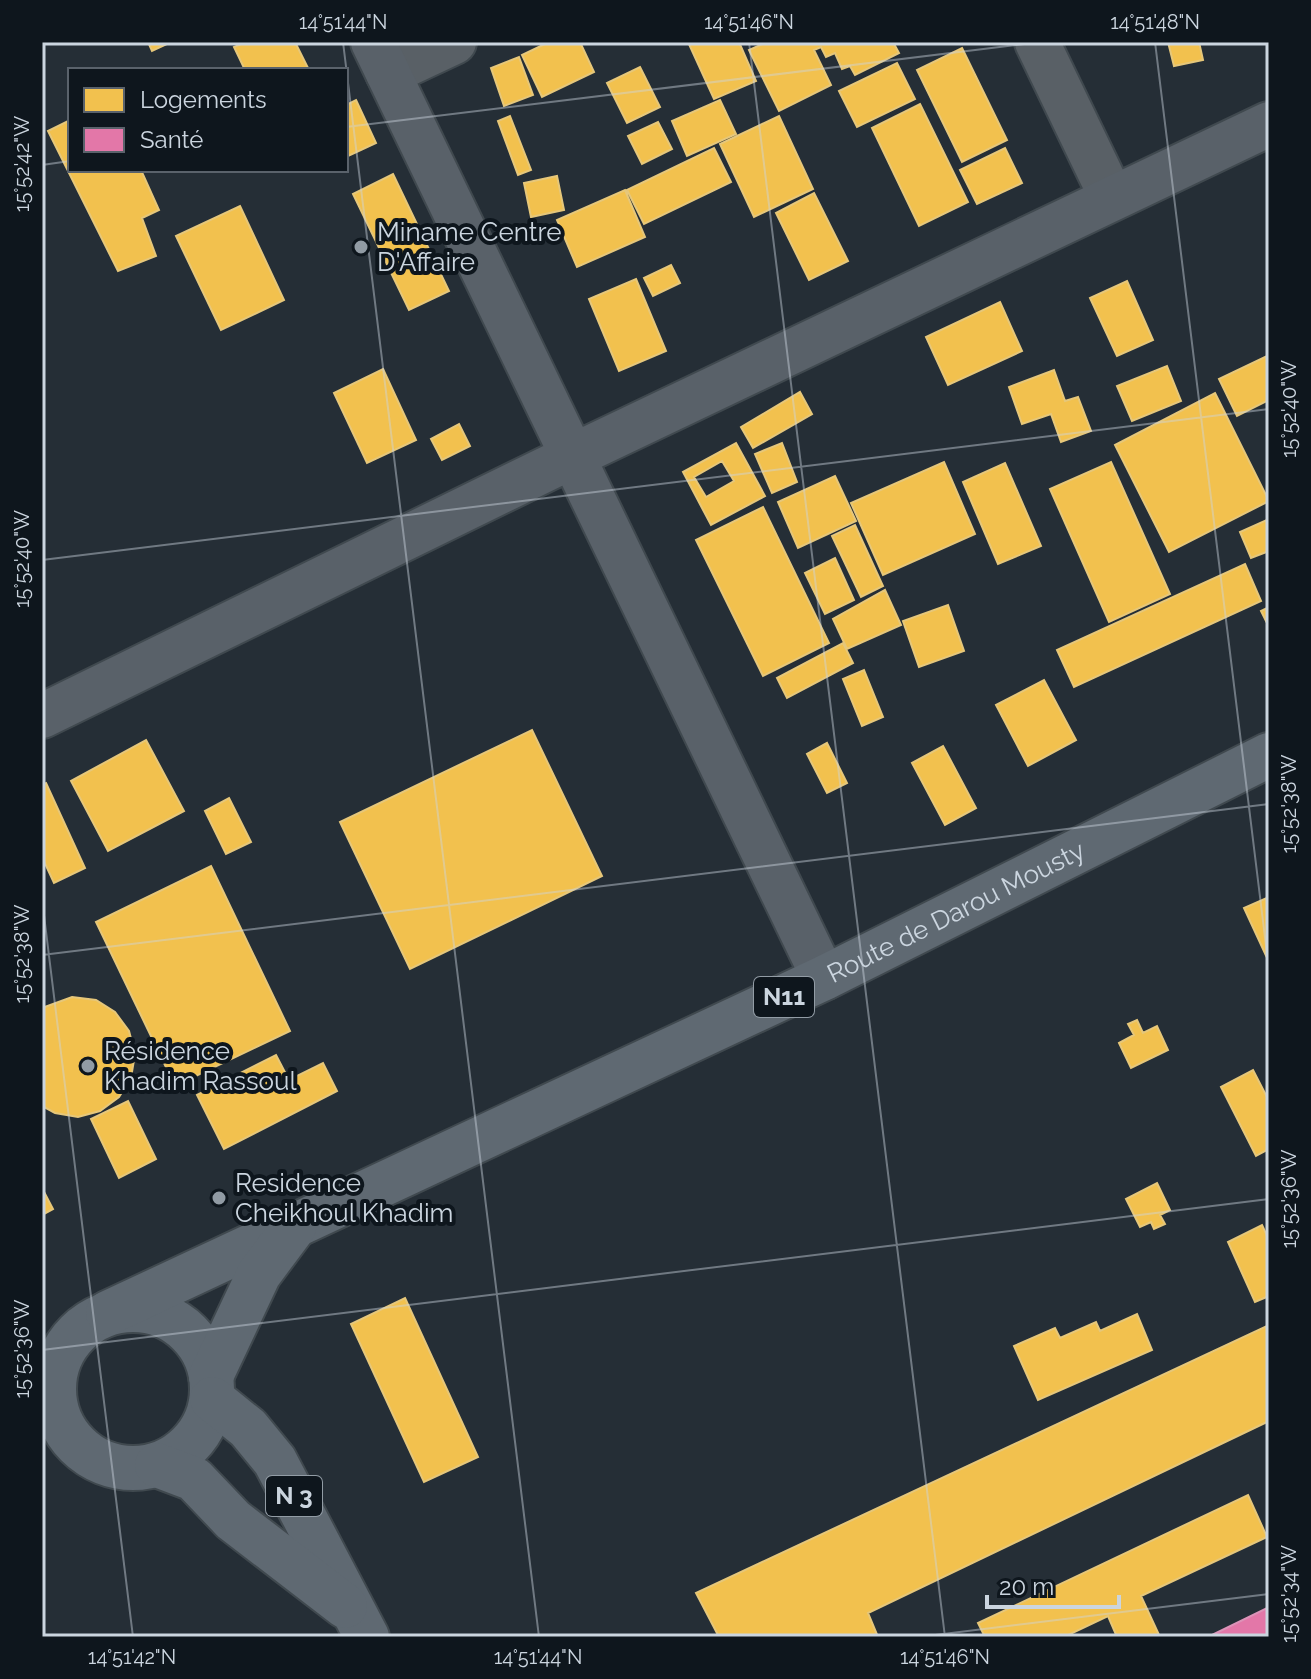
<svg xmlns="http://www.w3.org/2000/svg" width="1311" height="1679" viewBox="0 0 1311 1679" font-family="Raleway,sans-serif">
  <style>
    .homes { fill: #f2c14e; stroke: #e6c77a; stroke-width: 2; fill-rule: evenodd }
    .health { fill: #e377a8; stroke: #dc93b8; stroke-width: 2 }
    .lines { fill: none; stroke-linecap: round; stroke-linejoin: round }
    .street-casing { stroke: #40494f; stroke-width: 48 }
    .secondary-casing { stroke: #40494f; stroke-width: 48 }
    .primary-casing { stroke: #40494f; stroke-width: 48 }
    .street { stroke: #596066; stroke-width: 44 }
    .secondary { stroke: #596169; stroke-width: 44 }
    .primary { stroke: #5f6972; stroke-width: 44 }
    .ticks { fill: none; stroke: #cbd5df; stroke-width: 2; stroke-opacity: 0.45 }
    .poi-dot { fill: #919ba4; stroke: #0e161d; stroke-width: 3 }
    .labels { text-anchor: middle; stroke-width: 8; stroke-linejoin: round; paint-order: stroke }
    .shield { fill: #0e161d; stroke: #929ca5; stroke-width: 2 }
    .shield-label { font-size: 24px; font-weight: bold; fill: #cbd5df }
    .poi-label { font-size: 26px; fill: #cbd5df; stroke: #0e161d; text-anchor: start }
    .street-label { font-size: 26px; fill: #cbd5df; stroke: #0e161d }
    .neatline { fill: none; stroke: #cbd5df; stroke-width: 3 }
    .ticks-label { font-size: 20px; text-anchor: middle; fill: #cbd5df }
  </style>
  <rect width="100%" height="100%" fill="#252e36"/>
  <path class="homes" d="M 148,42 L 171,42 L 152,51 Z
    M 246,42 L 295,42 L 309,70 L 245,70 L 234,47 Z
    M 549,42 L 580,42 L 594,72 L 542,97 L 522,55 Z
    M 688,42 L 739,42 L 756,81 L 714,99 Z
    M 767,42 L 893,42 L 899,53 L 855,75 L 850,66 L 842,69 L 835,53 L 826,57 L 821,47 L 814,50 L 831,85 L 779,111 L 749,50 Z
    M 1168,42 L 1199,42 L 1203,60 L 1174,66 Z
    M 962,48 L 1007,140 L 962,162 L 917,70 Z
    M 519,57 L 533,95 L 504,106 L 491,68 Z
    M 897,63 L 915,99 L 857,127 L 839,91 Z
    M 640,67 L 660,107 L 627,123 L 607,83 Z
    M 356,100 L 376,143 L 346,157 L 346,105 Z
    M 720,100 L 736,134 L 687,156 L 672,121 Z
    M 920,104 L 968,202 L 919,226 L 872,128 Z
    M 510,116 L 531,170 L 518,175 L 498,121 Z
    M 779,116 L 813,189 L 754,217 L 720,144 Z
    M 70,120 L 70,170 L 141,170 L 159,210 L 142,218 L 156,256 L 118,271 L 48,131 Z
    M 658,122 L 672,149 L 642,164 L 628,136 Z
    M 714,148 L 731,182 L 644,224 L 627,190 Z
    M 1005,148 L 1022,183 L 977,204 L 960,170 Z
    M 393,174 L 449,291 L 409,310 L 353,194 Z
    M 557,176 L 564,210 L 531,217 L 524,183 Z
    M 625,190 L 645,237 L 577,267 L 557,220 Z
    M 814,193 L 848,261 L 809,280 L 776,213 Z
    M 240,206 L 284,300 L 221,330 L 176,236 Z
    M 671,265 L 680,283 L 653,296 L 644,278 Z
    M 636,279 L 666,351 L 619,371 L 589,299 Z
    M 1127,281 L 1153,340 L 1117,356 L 1090,298 Z
    M 1000,302 L 1022,351 L 948,385 L 926,337 Z
    M 1269,355 L 1269,400 L 1237,416 L 1219,379 Z
    M 1167,366 L 1181,401 L 1132,421 L 1117,386 Z
    M 383,369 L 416,440 L 367,463 L 334,393 Z
    M 1054,370 L 1065,401 L 1078,397 L 1091,431 L 1061,442 L 1051,414 L 1022,424 L 1009,387 Z
    M 800,392 L 812,414 L 753,448 L 741,427 Z
    M 1215,393 L 1269,501 L 1169,552 L 1115,445 Z
    M 459,424 L 470,446 L 442,460 L 431,439 Z
    M 736,443 L 765,496 L 711,525 L 683,472 ZM 722,461 L 734,481 L 706,497 L 694,477 Z
    M 782,443 L 797,482 L 772,493 L 755,454 Z
    M 944,462 L 975,534 L 883,575 L 851,503 Z
    M 1111,462 L 1170,594 L 1109,622 L 1050,489 Z
    M 1005,463 L 1041,546 L 998,564 L 963,482 Z
    M 835,476 L 856,521 L 798,548 L 778,502 Z
    M 763,507 L 829,643 L 763,676 L 696,540 Z
    M 1269,519 L 1269,551 L 1251,558 L 1240,532 Z
    M 855,525 L 883,586 L 861,597 L 832,536 Z
    M 835,558 L 854,600 L 825,614 L 805,573 Z
    M 1245,564 L 1261,601 L 1074,687 L 1057,650 Z
    M 885,590 L 901,625 L 847,649 L 833,619 Z
    M 948,605 L 964,651 L 919,667 L 903,621 Z
    M 1269,607 L 1269,627 L 1261,611 Z
    M 843,643 L 853,663 L 787,698 L 777,678 Z
    M 864,670 L 883,717 L 862,726 L 843,679 Z
    M 1044,680 L 1076,740 L 1028,766 L 996,705 Z
    M 532,730 L 602,876 L 410,969 L 340,822 Z
    M 146,740 L 184,811 L 108,851 L 71,781 Z
    M 827,743 L 847,783 L 827,793 L 807,754 Z
    M 943,746 L 976,808 L 945,825 L 912,763 Z
    M 46,783 L 85,868 L 54,883 L 42,857 L 42,785 Z
    M 229,798 L 251,842 L 226,854 L 205,811 Z
    M 211,866 L 290,1031 L 175,1086 L 96,922 Z
    M 1269,897 L 1269,962 L 1244,908 Z
    M 72,997 L 96,1000 L 115,1012 L 129,1031 L 135,1054 L 131,1078 L 119,1097 L 100,1111 L 78,1117 L 55,1113 L 42,1106 L 42,1008 Z
    M 1137,1020 L 1143,1033 L 1157,1026 L 1168,1050 L 1131,1068 L 1119,1043 L 1134,1035 L 1128,1024 Z
    M 276,1055 L 289,1080 L 323,1063 L 337,1091 L 224,1149 L 197,1095 Z
    M 1253,1070 L 1269,1101 L 1269,1149 L 1256,1156 L 1221,1087 Z
    M 128,1101 L 156,1159 L 119,1178 L 91,1119 Z
    M 1157,1183 L 1170,1210 L 1160,1215 L 1165,1224 L 1154,1229 L 1151,1222 L 1140,1227 L 1126,1199 Z
    M 42,1188 L 53,1209 L 42,1215 Z
    M 1262,1225 L 1269,1240 L 1269,1296 L 1255,1302 L 1228,1242 Z
    M 405,1298 L 478,1457 L 424,1482 L 351,1324 Z
    M 1137,1314 L 1152,1350 L 1038,1400 L 1014,1346 L 1055,1328 L 1060,1338 L 1096,1322 L 1100,1331 Z
    M 1269,1325 L 1269,1421 L 868,1613 L 878,1637 L 719,1637 L 696,1593 Z
    M 1248,1495 L 1267,1537 L 1141,1596 L 1160,1637 L 1117,1637 L 1108,1616 L 1064,1637 L 985,1637 L 978,1623 Z"/>
  <path class="health" d="M 1269,1607 L 1269,1637 L 1208,1637 Z"/>
  <g class="lines">
    <defs>
      <path id="street" d="M 1037,42 L 1112,198
        M 388,73 L 454,42"/>
      <path id="secondary" d="M 373,42 L 824,978
        M 42,716 L 573,456 L 1269,124"/>
      <g id="primary">
        <circle cx="133" cy="1389" r="79"/>
        <path id="s1" d="M 108,1313 L 824,978 L 1269,755"/>
        <path d="M 211,1376 L 259,1274 L 294,1227"/>
        <path d="M 212,1399 L 248,1428 L 275,1461 L 367,1637"/>
        <path d="M 157,1465 L 194,1479 L 233,1520 L 345,1606"/>
      </g>
    </defs>
    <use href="#street" class="street-casing"/>
    <use href="#secondary" class="secondary-casing"/>
    <use href="#primary" class="primary-casing"/>
    <use href="#street" class="street"/>
    <use href="#secondary" class="secondary"/>
    <use href="#primary" class="primary"/>
  </g>
  <path class="ticks" d="M 343,42 L 539,1637M 749,42 L 945,1637M 1155,42 L 1269,970M 346,127 L 1041,42M 42,165 L 70,161M 42,560 L 1269,409M 42,899 L 133,1637M 42,955 L 1269,804M 42,1350 L 1269,1199M 919,1637 L 1269,1594"/>
  <g class="poi-dot">
    <circle cx="361" cy="247" r="8"/>
    <circle cx="88" cy="1066" r="8"/>
    <circle cx="219" cy="1198" r="8"/>
  </g>
  <g class="labels">
    <g class="shield">
      <rect x="754" y="977" width="60" height="40" rx="6"/>
      <rect x="266" y="1476" width="56" height="40" rx="6"/>
    </g>
    <g class="shield-label">
      <text x="784" y="1005">N11</text>
      <text x="294" y="1504">N 3</text>
    </g>
    <g class="poi-label">
      <text x="377" y="241">Miname Centre<tspan x="377" dy="30">D'Affaire</tspan></text>
      <text x="104" y="1060">Résidence<tspan x="104" dy="30">Khadim Rassoul</tspan></text>
      <text x="235" y="1192">Residence<tspan x="235" dy="30">Cheikhoul Khadim</tspan></text>
    </g>
    <g class="street-label">
      <text dy="9" stroke="none"><textPath href="#s1" startOffset="938">Route de Darou Mousty</textPath></text>
    </g>
  </g>
  <rect width="1311" height="1679" fill="none" stroke="#0e161d" stroke-width="88"/>
  <rect x="68" y="68" width="280" height="104" fill="#0e161d" stroke="#5a626b" stroke-width="2"/>
  <rect x="84" y="88" width="40" height="24" fill="#f2c14e" stroke="#5a626b" stroke-width="2"/>
  <text x="140" y="108" font-size="24" fill="#cbd5df">Logements</text>
  <rect x="84" y="128" width="40" height="24" fill="#e377a8" stroke="#5a626b" stroke-width="2"/>
  <text x="140" y="148" font-size="24" fill="#cbd5df">Santé</text>
  <path d="M987 1595v12h132v-12" fill="none" stroke="#cbd5df" stroke-width="4"/>
  <text x="999" y="1595" font-size="24" fill="#cbd5df" stroke="#0e161d" stroke-width="6" paint-order="stroke">20 m</text>
  <rect x="44" y="44" width="1223" height="1591" class="neatline"/>
  <g class="ticks-label">
    <text x="343" y="29">14°51'44"N</text>
    <text x="749" y="29">14°51'46"N</text>
    <text x="1155" y="29">14°51'48"N</text>
    <text transform="translate(22 164) rotate(-90)" y="7">15°52'42"W</text>
    <text transform="translate(1289 409) rotate(-90)" y="7">15°52'40"W</text>
    <text transform="translate(22 559) rotate(-90)" y="7">15°52'40"W</text>
    <text transform="translate(1289 804) rotate(-90)" y="7">15°52'38"W</text>
    <text transform="translate(22 954) rotate(-90)" y="7">15°52'38"W</text>
    <text transform="translate(1289 1199) rotate(-90)" y="7">15°52'36"W</text>
    <text transform="translate(22 1349) rotate(-90)" y="7">15°52'36"W</text>
    <text transform="translate(1289 1594) rotate(-90)" y="7">15°52'34"W</text>
    <text x="132" y="1664">14°51'42"N</text>
    <text x="538" y="1664">14°51'44"N</text>
    <text x="945" y="1664">14°51'46"N</text>
  </g>
</svg>
